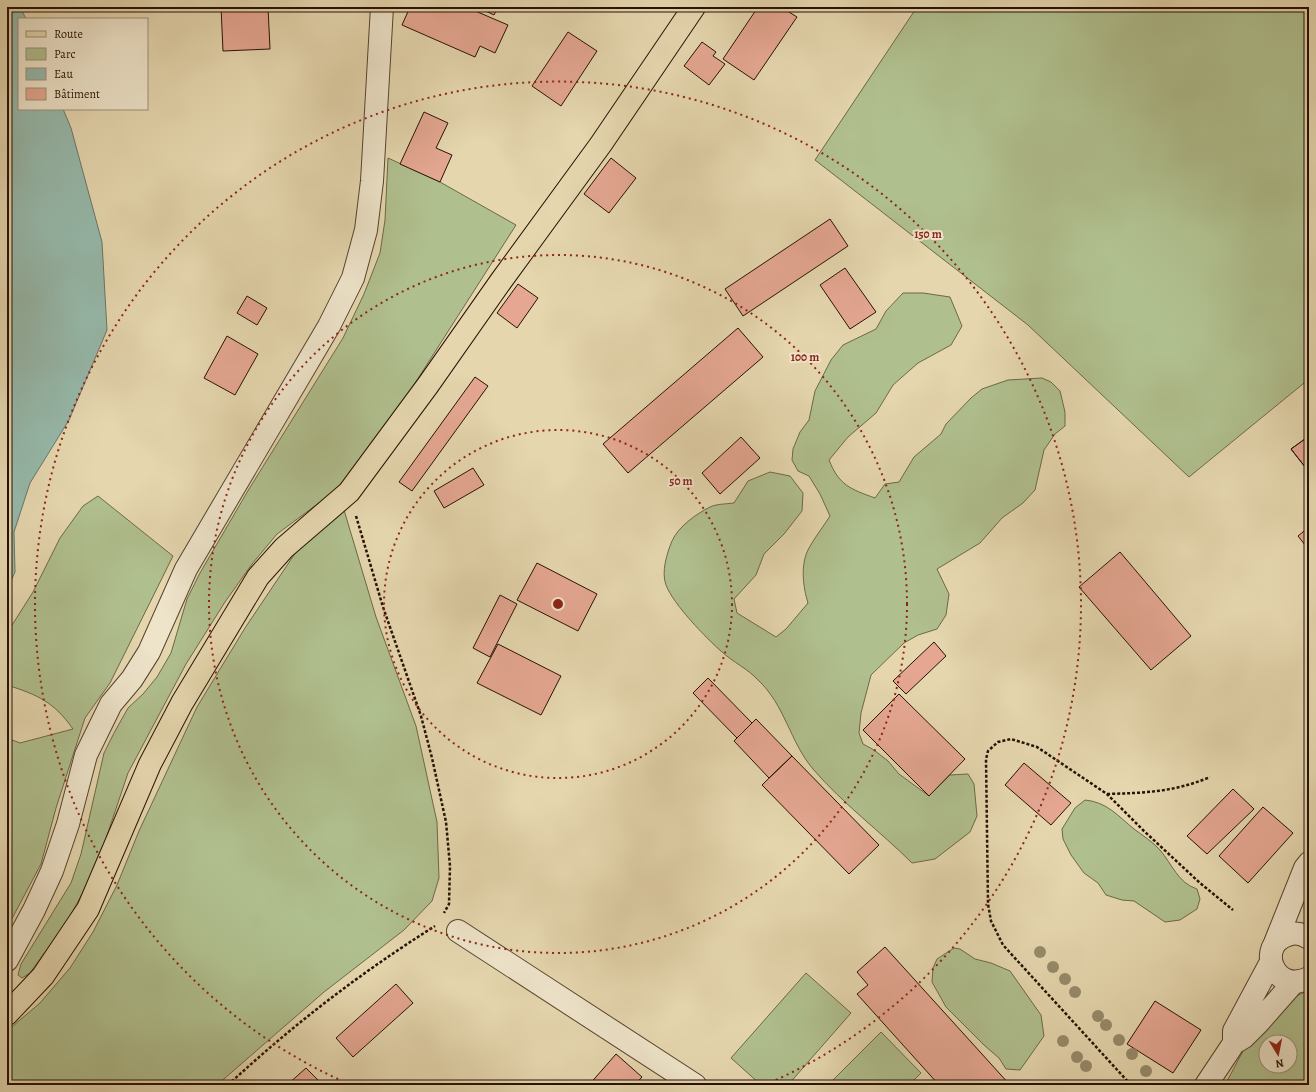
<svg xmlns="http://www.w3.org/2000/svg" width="1316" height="1092" viewBox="0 0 1316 1092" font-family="Alegreya,serif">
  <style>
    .green { fill: #b0bf8e; stroke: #6c6849; fill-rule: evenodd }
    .water { fill: #96b9ab; stroke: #6a7668 }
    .building { fill: #e5a792; stroke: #271104 }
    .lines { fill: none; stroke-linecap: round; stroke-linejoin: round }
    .minor-casing { stroke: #56422e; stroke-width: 24 }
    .major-casing { stroke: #271104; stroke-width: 24 }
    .path { stroke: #271104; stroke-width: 2.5; stroke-dasharray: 3 2; stroke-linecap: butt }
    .minor { stroke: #eee4ca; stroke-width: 22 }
    .major { stroke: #e5d6ae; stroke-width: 22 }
    .tree { fill: #978b6b }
    .ring { fill: none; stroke: #8f2418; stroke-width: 2; stroke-dasharray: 2 4 }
    .centre { fill: #8f2418; stroke: #eee4ca; stroke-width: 2 }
    .ring-label { font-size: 12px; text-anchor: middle; font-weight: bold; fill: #8f2418; stroke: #eee4ca; stroke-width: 4; stroke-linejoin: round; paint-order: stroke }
  </style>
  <rect width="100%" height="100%" fill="#e5d6ae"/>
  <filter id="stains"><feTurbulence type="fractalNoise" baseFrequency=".005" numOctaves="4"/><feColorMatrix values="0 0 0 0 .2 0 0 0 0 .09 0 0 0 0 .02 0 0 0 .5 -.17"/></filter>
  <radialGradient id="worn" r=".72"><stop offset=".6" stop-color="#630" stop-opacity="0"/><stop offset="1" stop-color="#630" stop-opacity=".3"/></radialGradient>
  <path class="green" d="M 917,7 L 1309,7 L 1309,379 L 1189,477 L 1028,325 L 815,160 Z
    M 388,158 L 440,182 L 516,225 L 410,391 L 351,474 L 335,491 L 277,534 L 252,564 L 225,602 L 186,664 L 128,773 L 96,868 L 68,920 L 30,973 L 22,978 L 18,975 L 21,964 L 71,883 L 81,854 L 104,753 L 114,733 L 128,708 L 143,694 L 157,677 L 171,653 L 187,599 L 200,573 L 249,489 L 343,338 L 364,294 L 380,253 L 385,220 Z
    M 903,293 L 923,293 L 950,297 L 962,326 L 951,345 L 918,363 L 893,385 L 876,413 L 848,437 L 829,460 C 839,485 850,489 875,498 L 885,484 L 899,482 L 914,457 L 941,434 L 946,424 L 971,398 L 982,389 L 1008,380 L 1042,378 L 1051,382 L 1060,391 L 1065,412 L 1065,426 L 1055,434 L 1044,450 L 1035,490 L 1023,503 L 1002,518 L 980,543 L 937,569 L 949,594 L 946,615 L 937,629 L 918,635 L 904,643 L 871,675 L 861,713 L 859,733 L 863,744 L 874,750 L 888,761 L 899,774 L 929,796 L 950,775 L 968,774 L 974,784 L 977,816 L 970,832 L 935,859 L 912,863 C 880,831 843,804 813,769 C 790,742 785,705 758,680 C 748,669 733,662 722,652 C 707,639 673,604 666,585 C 661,572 667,553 672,541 C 678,527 696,514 710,507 C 716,504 726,504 734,503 L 748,481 L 770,472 L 790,476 L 803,493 L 802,511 L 784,534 L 764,554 L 756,575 L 734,599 L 737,613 L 776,637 L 786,629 L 808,603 C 803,587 800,564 809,548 C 815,537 823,527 830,516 L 820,494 L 809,476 L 798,471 L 792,460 L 793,449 L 800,432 L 809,420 L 815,391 L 831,360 L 843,345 L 876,329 L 886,311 Z
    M 98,496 L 173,556 L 110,683 L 85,718 L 56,808 L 41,864 L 7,928 L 7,738 L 20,743 L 73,729 C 54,702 38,695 7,685 L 7,633 L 33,592 L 60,538 L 83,506 Z
    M 344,510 L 376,617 L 416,726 L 437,822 L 439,878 L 432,901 L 404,930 L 324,992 L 217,1085 L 7,1085 L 7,1031 L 40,1003 L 70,968 L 93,932 L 117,885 L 139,831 L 197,707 L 245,628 L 296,552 Z
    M 1085,800 C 1107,802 1118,816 1134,829 C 1142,835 1153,842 1160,850 C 1172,864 1178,883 1197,889 L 1200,899 L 1197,909 L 1180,920 L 1165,922 L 1134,901 L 1122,900 L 1106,895 L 1098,883 L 1084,873 L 1071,855 L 1063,839 L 1062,829 L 1075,808 Z
    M 954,948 L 960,949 L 975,959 L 991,963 L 1010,971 L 1041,1015 L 1044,1036 L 1020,1070 L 1006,1069 L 999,1058 L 984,1045 L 946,1007 L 932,982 L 933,968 L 937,959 Z
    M 806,973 L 851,1013 L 788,1085 L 761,1085 L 731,1058 Z
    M 1309,990 L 1309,1085 L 1225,1085 L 1243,1051 L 1260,1031 L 1292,998 ZM 1266,1042 L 1290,1042 L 1290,1066 L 1266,1066 Z
    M 881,1032 L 921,1073 L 909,1085 L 828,1085 Z"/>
  <path class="water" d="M 7,7 L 20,7 L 26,19 L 19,19 L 19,109 L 63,109 L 71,128 L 102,242 L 107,330 L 69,420 L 30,483 L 14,532 L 15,572 L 7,590 Z"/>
  <path class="building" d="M 221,7 L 268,7 L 270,49 L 223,51 Z
    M 410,7 L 466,7 L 508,25 L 495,53 L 480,46 L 475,57 L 402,25 Z
    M 477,7 L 498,7 L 494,15 Z
    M 758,7 L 781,7 L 797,17 L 754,80 L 723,59 Z
    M 568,32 L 597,51 L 561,106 L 532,86 Z
    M 702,42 L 716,52 L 713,56 L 725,64 L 709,85 L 684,66 Z
    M 424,112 L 448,123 L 436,148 L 452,155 L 440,182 L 400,164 Z
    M 611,158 L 636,178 L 609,213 L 584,194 Z
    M 830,219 L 848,246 L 743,316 L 725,289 Z
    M 845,268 L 876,312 L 850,329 L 820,285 Z
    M 518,284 L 538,298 L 517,328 L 497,313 Z
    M 247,296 L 267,308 L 257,325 L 237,313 Z
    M 738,328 L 763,357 L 628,473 L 603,444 Z
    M 227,336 L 258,354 L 235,395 L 204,378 Z
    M 475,377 L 488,386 L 412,491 L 399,482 Z
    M 1309,436 L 1309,472 L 1291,449 Z
    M 1309,436 L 1309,472 L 1291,449 Z
    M 741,437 L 760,458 L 720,494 L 702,473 Z
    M 473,468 L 484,485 L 444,508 L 434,491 Z
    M 1309,527 L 1309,550 L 1298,536 Z
    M 1120,552 L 1191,636 L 1151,670 L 1079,587 Z
    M 537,563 L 597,594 L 578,631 L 517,600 Z
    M 500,595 L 517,604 L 490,657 L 473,648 Z
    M 934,642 L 946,656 L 906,694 L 893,681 Z
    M 498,644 L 561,676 L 541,715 L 477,683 Z
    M 708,678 L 752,723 L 737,738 L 693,693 Z
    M 899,694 L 965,759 L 929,796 L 863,730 Z
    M 756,719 L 792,756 L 769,778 L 734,741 Z
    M 792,756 L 879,845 L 849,874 L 762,785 Z
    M 1024,763 L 1071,803 L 1051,825 L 1005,785 Z
    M 1233,789 L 1254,809 L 1207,854 L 1187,836 Z
    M 1263,807 L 1293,833 L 1248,883 L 1219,856 Z
    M 885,947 L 1010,1085 L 939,1085 L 857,994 L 868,985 L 857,972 Z
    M 396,984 L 413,1003 L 353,1057 L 336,1038 Z
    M 1155,1001 L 1201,1030 L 1173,1073 L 1127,1044 Z
    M 616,1054 L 642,1077 L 635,1085 L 589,1085 Z
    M 306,1068 L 323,1085 L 287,1085 Z"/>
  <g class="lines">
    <defs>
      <path id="minor" d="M 458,931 L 695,1085
        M 1309,938 C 1303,934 1295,932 1288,935 C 1255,945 1274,995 1309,978
        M 1275,943 L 1305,868 L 1309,863
        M 7,960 L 34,910 L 52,871 L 68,824 L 86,755 L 111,704 L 132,679 L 149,652 L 186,569 L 329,326 L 353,278 L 366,230 L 372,181 L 382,7
        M 1234,1043 L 1234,1031 L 1271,962
        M 1206,1085 L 1234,1043 L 1244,1037 L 1258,1023 L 1294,982"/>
      <path id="major" d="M 7,1014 L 43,976 L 88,909 L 150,764 L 182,703 L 258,577 L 284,548 L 349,492 L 428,385 L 501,281 L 601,144 L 694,7"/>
    </defs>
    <use href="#minor" class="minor-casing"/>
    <use href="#major" class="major-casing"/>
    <path class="path" d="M 356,516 L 383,607 L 421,716 L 432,758 L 446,822 L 450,866 L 449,904 L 444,913
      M 1107,794 C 1144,793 1175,792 1210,777
      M 228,1085 C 294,1024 359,974 435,926
      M 1131,1085 L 1003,945 L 991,921 L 988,904 L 986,759 L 988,751 L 998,742 L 1011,739 L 1037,747 L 1107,794 L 1144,831 L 1200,883 L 1233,910"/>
    <use href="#minor" class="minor"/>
    <use href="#major" class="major"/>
  </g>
  <g class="tree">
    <circle cx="1040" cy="952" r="6"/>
    <circle cx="1053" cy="967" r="6"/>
    <circle cx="1065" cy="979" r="6"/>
    <circle cx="1075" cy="992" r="6"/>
    <circle cx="1098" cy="1016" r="6"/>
    <circle cx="1106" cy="1025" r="6"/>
    <circle cx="1119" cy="1040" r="6"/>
    <circle cx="1063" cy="1041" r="6"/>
    <circle cx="1132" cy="1054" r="6"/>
    <circle cx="1077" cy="1057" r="6"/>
    <circle cx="1086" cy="1066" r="6"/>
    <circle cx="1146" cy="1071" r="6"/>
  </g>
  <g class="ring">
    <circle cx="558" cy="604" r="174"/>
    <circle cx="558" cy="604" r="349"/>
    <path d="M349 1084A523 523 0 1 1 767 1084"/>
  </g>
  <circle cx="558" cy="604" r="6" class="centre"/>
  <g class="ring-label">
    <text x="928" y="238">150 m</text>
    <text x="805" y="361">100 m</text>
    <text x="681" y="485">50 m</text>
  </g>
  <rect width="1316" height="1092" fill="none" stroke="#e5d6ae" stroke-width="24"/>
  <rect x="8" y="8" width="1300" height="1076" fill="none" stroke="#271104" stroke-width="2"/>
  <rect x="12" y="12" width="1292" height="1068" fill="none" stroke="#271104"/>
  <rect x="18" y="18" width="130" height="92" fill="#eee4ca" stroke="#9e907b"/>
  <rect x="26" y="31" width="20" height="6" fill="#e5d6ae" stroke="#9e907b"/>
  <text x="54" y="38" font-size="12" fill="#271104">Route</text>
  <rect x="26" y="48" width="20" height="12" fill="#b0bf8e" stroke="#9e907b"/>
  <text x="54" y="58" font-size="12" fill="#271104">Parc</text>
  <rect x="26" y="68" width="20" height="12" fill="#96b9ab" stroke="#9e907b"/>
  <text x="54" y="78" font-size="12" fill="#271104">Eau</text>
  <rect x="26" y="88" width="20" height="12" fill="#e5a792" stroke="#9e907b"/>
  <text x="54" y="98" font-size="12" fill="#271104">Bâtiment</text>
  <g transform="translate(1278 1054) rotate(170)"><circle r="19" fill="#eee4ca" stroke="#9e907b"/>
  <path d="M0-3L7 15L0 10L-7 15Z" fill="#8f2418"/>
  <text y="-6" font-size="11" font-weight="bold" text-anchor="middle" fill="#271104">N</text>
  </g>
  <rect width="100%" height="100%" filter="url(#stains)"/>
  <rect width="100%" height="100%" fill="url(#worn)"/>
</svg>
